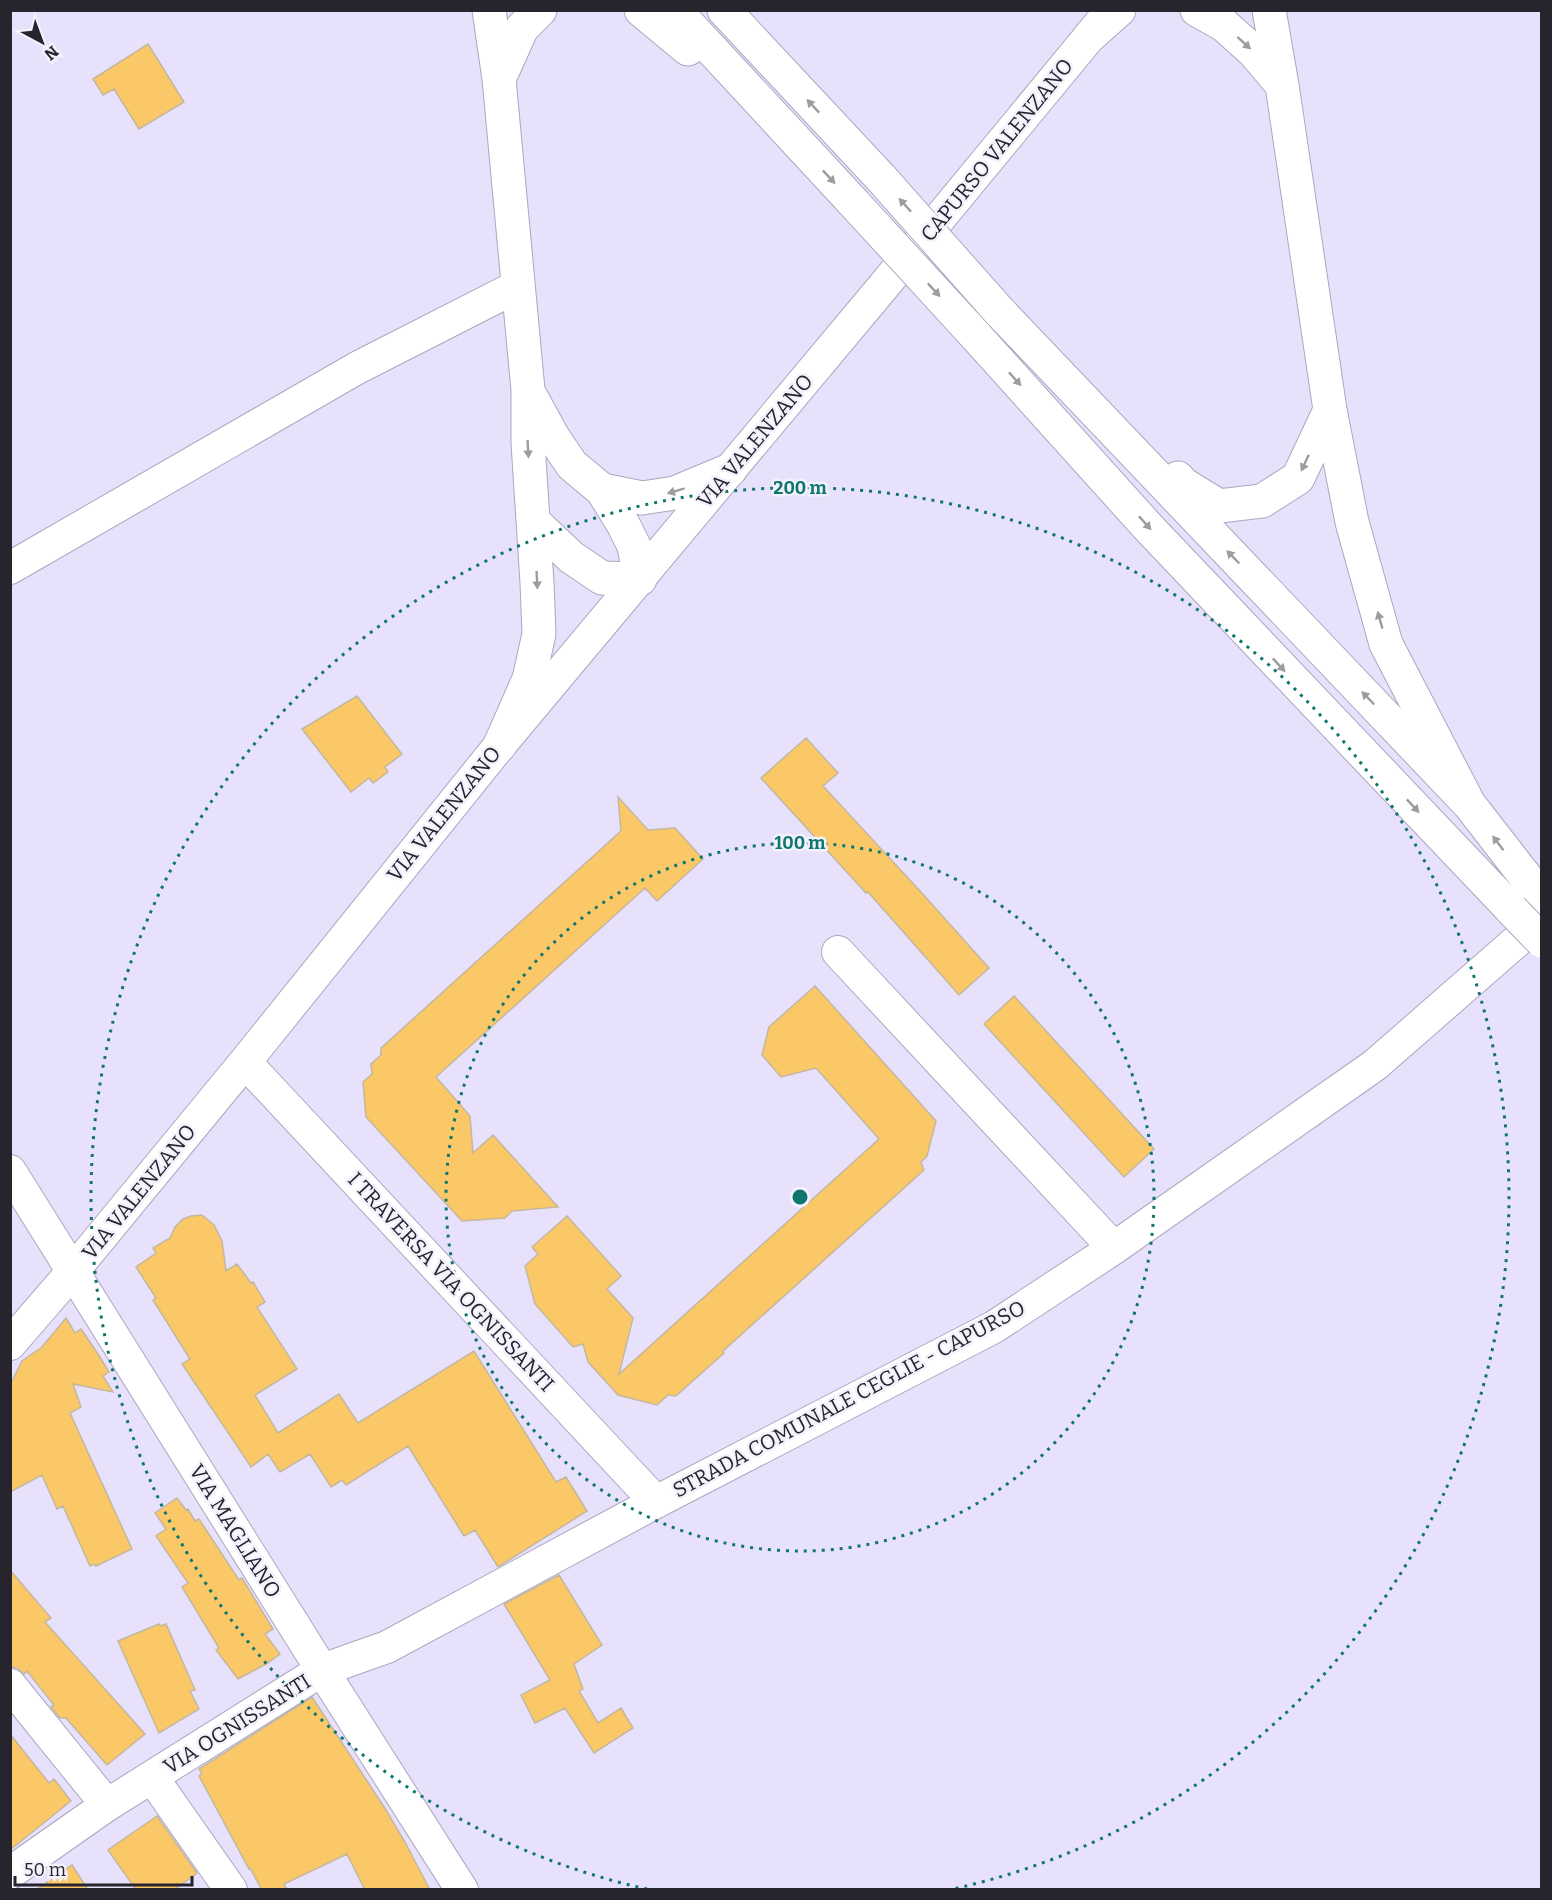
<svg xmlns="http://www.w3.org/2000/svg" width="1552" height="1900" viewBox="0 0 1552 1900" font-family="Bitter,serif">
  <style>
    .building { fill: #fac867; stroke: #c4b79f; stroke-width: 1.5 }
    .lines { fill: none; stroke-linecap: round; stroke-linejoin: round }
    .minor-casing { stroke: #aca6c0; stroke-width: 34 }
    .highway-casing { stroke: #aca6c0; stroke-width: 35 }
    .minor { stroke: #fff; stroke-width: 32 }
    .highway { stroke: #fff; stroke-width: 33 }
    .highway-bridge-casing { stroke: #aca6c0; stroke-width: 35; stroke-linecap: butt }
    .highway-bridge { stroke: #fff; stroke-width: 33 }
    .oneway { fill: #9e9ca1 }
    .ring { fill: none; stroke: #0f766e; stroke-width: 3; stroke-dasharray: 3 6 }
    .labels { text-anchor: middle; stroke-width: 5; stroke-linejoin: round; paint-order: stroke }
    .street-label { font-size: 21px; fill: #27242e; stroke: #f3f1fc }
    .centre { fill: #0f766e; stroke: #f3f1fc; stroke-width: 3 }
    .ring-label { font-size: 18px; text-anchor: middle; font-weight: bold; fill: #0f766e; stroke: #f3f1fc; stroke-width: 5; stroke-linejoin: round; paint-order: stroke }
  </style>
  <rect width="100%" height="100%" fill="#e7e1fc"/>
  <path class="building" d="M 148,44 L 184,102 L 139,129 L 114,89 L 103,95 L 93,79 Z
    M 357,696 L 402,754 L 385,767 L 388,772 L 373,783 L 369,778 L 351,792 L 302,729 Z
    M 806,738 L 838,773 L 823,786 L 920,891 L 989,968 L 959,995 L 868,892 L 866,893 L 761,778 Z
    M 618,797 L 648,830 L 675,828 L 703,859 L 657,901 L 645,888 L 436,1077 L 470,1116 L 473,1153 L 493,1135 L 558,1207 L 512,1211 L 505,1218 L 462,1221 L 366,1117 L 363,1082 L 372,1074 L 371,1064 L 381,1055 L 381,1048 L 621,831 Z
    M 815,986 L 936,1121 L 927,1156 L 921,1162 L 924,1170 L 723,1351 L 724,1353 L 676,1396 L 668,1395 L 657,1405 L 618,1395 L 588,1362 L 583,1344 L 573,1347 L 535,1304 L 525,1266 L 538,1254 L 532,1247 L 567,1216 L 621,1276 L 607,1289 L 633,1318 L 619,1374 L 879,1139 L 816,1068 L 781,1077 L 762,1055 L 769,1027 Z
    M 1014,996 L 1154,1149 L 1124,1177 L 984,1024 Z
    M 202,1215 L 214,1225 L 222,1241 L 226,1271 L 237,1264 L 251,1283 L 253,1282 L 265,1302 L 257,1307 L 297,1369 L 255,1395 L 278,1433 L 339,1394 L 358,1423 L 474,1351 L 556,1482 L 566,1477 L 587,1511 L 498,1567 L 475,1530 L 464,1536 L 408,1446 L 346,1485 L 342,1480 L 331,1487 L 310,1454 L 280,1472 L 268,1454 L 251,1467 L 182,1364 L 190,1359 L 153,1300 L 156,1298 L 136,1267 L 156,1253 L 153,1248 L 170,1238 L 175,1227 L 183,1219 L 191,1216 Z
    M 66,1318 L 75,1333 L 81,1329 L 98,1354 L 109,1372 L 103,1376 L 113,1392 L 73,1384 L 81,1407 L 70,1413 L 132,1549 L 96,1566 L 94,1564 L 90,1566 L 63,1506 L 57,1509 L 42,1475 L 10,1492 L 10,1385 L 22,1361 L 42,1347 Z
    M 177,1498 L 186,1510 L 188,1509 L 195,1521 L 199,1519 L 239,1580 L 242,1578 L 273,1629 L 265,1634 L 280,1654 L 266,1664 L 238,1679 L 216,1650 L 219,1648 L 182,1587 L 188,1583 L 156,1536 L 166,1529 L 155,1513 Z
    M 10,1570 L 51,1618 L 45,1622 L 145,1734 L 107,1765 L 66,1718 L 60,1718 L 51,1707 L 54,1705 L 27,1671 L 24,1674 L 17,1668 L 10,1667 Z
    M 559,1575 L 602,1645 L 574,1664 L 583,1689 L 579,1691 L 598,1723 L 621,1708 L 633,1728 L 594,1753 L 565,1708 L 535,1723 L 521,1695 L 550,1680 L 504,1604 Z
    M 159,1624 L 160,1626 L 166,1624 L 195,1690 L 190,1691 L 199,1709 L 159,1733 L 118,1641 Z
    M 312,1697 L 386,1810 L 406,1844 L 430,1890 L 365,1890 L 347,1854 L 284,1884 L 287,1890 L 262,1890 L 250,1868 L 249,1869 L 199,1776 L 202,1774 L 199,1769 Z
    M 10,1734 L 49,1783 L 54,1779 L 71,1801 L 10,1850 Z
    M 157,1816 L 197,1873 L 174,1890 L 136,1890 L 108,1850 Z
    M 72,1865 L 88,1890 L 36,1890 Z"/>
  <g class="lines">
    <defs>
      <path id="minor" d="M 10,568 L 357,368 L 518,286
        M 838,952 L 1114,1248
        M 245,1062 L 656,1502
        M 10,1171 L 322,1670 L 462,1890
        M 10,1344 L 73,1271 L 245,1062 L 500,745 L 882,288 L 1108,14
        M 10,1685 L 107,1805
        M 152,1777 L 231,1890
        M 10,1873 L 107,1805 L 322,1670 L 387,1647 L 656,1502 L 994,1327 L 1114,1248 L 1375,1065 L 1542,919"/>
      <path id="highway" d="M 489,10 L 499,79 L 528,390 L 528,443 L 537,583 L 539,634 L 529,679 L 500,745
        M 641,10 L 688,49
        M 675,10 L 852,201
        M 724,10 L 882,179
        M 1197,10 L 1224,25 L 1254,52 L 1282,85
        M 1269,10 L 1282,85 L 1330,410 L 1352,522 L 1386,644 L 1469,804
        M 1091,35 L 1119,10
        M 499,79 L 522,28 L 540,10
        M 999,311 L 1469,804 L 1542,898
        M 975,335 L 1148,527 L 1512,910
        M 530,395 L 553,437 L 572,465 L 602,490 L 623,524 L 634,546 L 640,579 L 602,578 L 571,557 L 534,522
        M 1178,478 L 1183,484 L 1219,506 L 1262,501 L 1298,478 L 1330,410
        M 602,490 L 642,498 L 675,493 L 730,470"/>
    </defs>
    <use href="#minor" class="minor-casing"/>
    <use href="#highway" class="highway-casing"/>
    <use href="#minor" class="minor"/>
    <use href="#highway" class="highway"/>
    <defs>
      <path id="highway-bridge" d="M 882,179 L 999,311
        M 852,201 L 975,335
        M 1512,910 L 1542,941"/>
    </defs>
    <use href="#highway-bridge" class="highway-bridge-casing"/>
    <use href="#highway-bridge" class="highway-bridge"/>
  </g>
  <defs><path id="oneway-solid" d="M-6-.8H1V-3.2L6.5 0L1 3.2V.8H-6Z" transform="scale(1.5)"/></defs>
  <g class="oneway">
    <use href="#oneway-solid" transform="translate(1244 43) rotate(42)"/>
    <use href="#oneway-solid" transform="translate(813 106) rotate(-133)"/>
    <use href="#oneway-solid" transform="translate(829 177) rotate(47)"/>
    <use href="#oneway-solid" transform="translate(905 205) rotate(-132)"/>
    <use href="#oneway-solid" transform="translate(934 290) rotate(47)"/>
    <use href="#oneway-solid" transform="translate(1015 379) rotate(48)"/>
    <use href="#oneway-solid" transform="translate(528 449) rotate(87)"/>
    <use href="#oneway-solid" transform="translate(1305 463) rotate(115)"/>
    <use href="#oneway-solid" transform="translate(676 491) rotate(163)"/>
    <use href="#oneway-solid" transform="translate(1145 523) rotate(48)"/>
    <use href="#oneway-solid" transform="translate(1233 557) rotate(-134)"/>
    <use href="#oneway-solid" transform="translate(537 580) rotate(87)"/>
    <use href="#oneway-solid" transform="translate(1380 620) rotate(-106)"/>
    <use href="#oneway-solid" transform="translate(1279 665) rotate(47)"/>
    <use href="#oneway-solid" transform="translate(1368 698) rotate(-134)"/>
    <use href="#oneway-solid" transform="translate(1413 806) rotate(47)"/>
    <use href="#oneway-solid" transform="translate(1498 843) rotate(-127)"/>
  </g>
  <g class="ring">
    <circle cx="800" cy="1197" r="354"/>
    <path d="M647 1889A709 709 0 1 1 953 1889"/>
  </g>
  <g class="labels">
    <g class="street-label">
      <text transform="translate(997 150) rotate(-51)" y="7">CAPURSO VALENZANO</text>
      <text transform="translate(755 441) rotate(-50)" y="7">VIA VALENZANO</text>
      <text transform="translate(444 814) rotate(-51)" y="7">VIA VALENZANO</text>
      <text transform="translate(139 1192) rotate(-51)" y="7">VIA VALENZANO</text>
      <text transform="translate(451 1282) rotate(47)" y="7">I TRAVERSA VIA OGNISSANTI</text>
      <text transform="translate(849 1399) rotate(-28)" y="7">STRADA COMUNALE CEGLIE - CAPURSO</text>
      <text transform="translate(235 1531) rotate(58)" y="7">VIA MAGLIANO</text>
      <text transform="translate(237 1724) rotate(-32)" y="7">VIA OGNISSANTI</text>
    </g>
  </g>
  <circle cx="800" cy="1197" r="9" class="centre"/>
  <g class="ring-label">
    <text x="800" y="494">200 m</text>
    <text x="800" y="849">100 m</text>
  </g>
  <rect width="1552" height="1900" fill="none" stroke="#27242e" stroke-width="24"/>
  <g transform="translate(42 42) rotate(139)" stroke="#f3f1fc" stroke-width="4.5" paint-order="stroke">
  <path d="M0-4.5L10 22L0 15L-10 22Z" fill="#27242e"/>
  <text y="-9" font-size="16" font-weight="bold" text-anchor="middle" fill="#27242e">N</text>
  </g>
  <path d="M15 1876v9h177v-9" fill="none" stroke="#27242e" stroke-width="3"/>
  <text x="24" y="1876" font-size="18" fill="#27242e" stroke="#f3f1fc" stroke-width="4.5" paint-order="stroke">50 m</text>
</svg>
